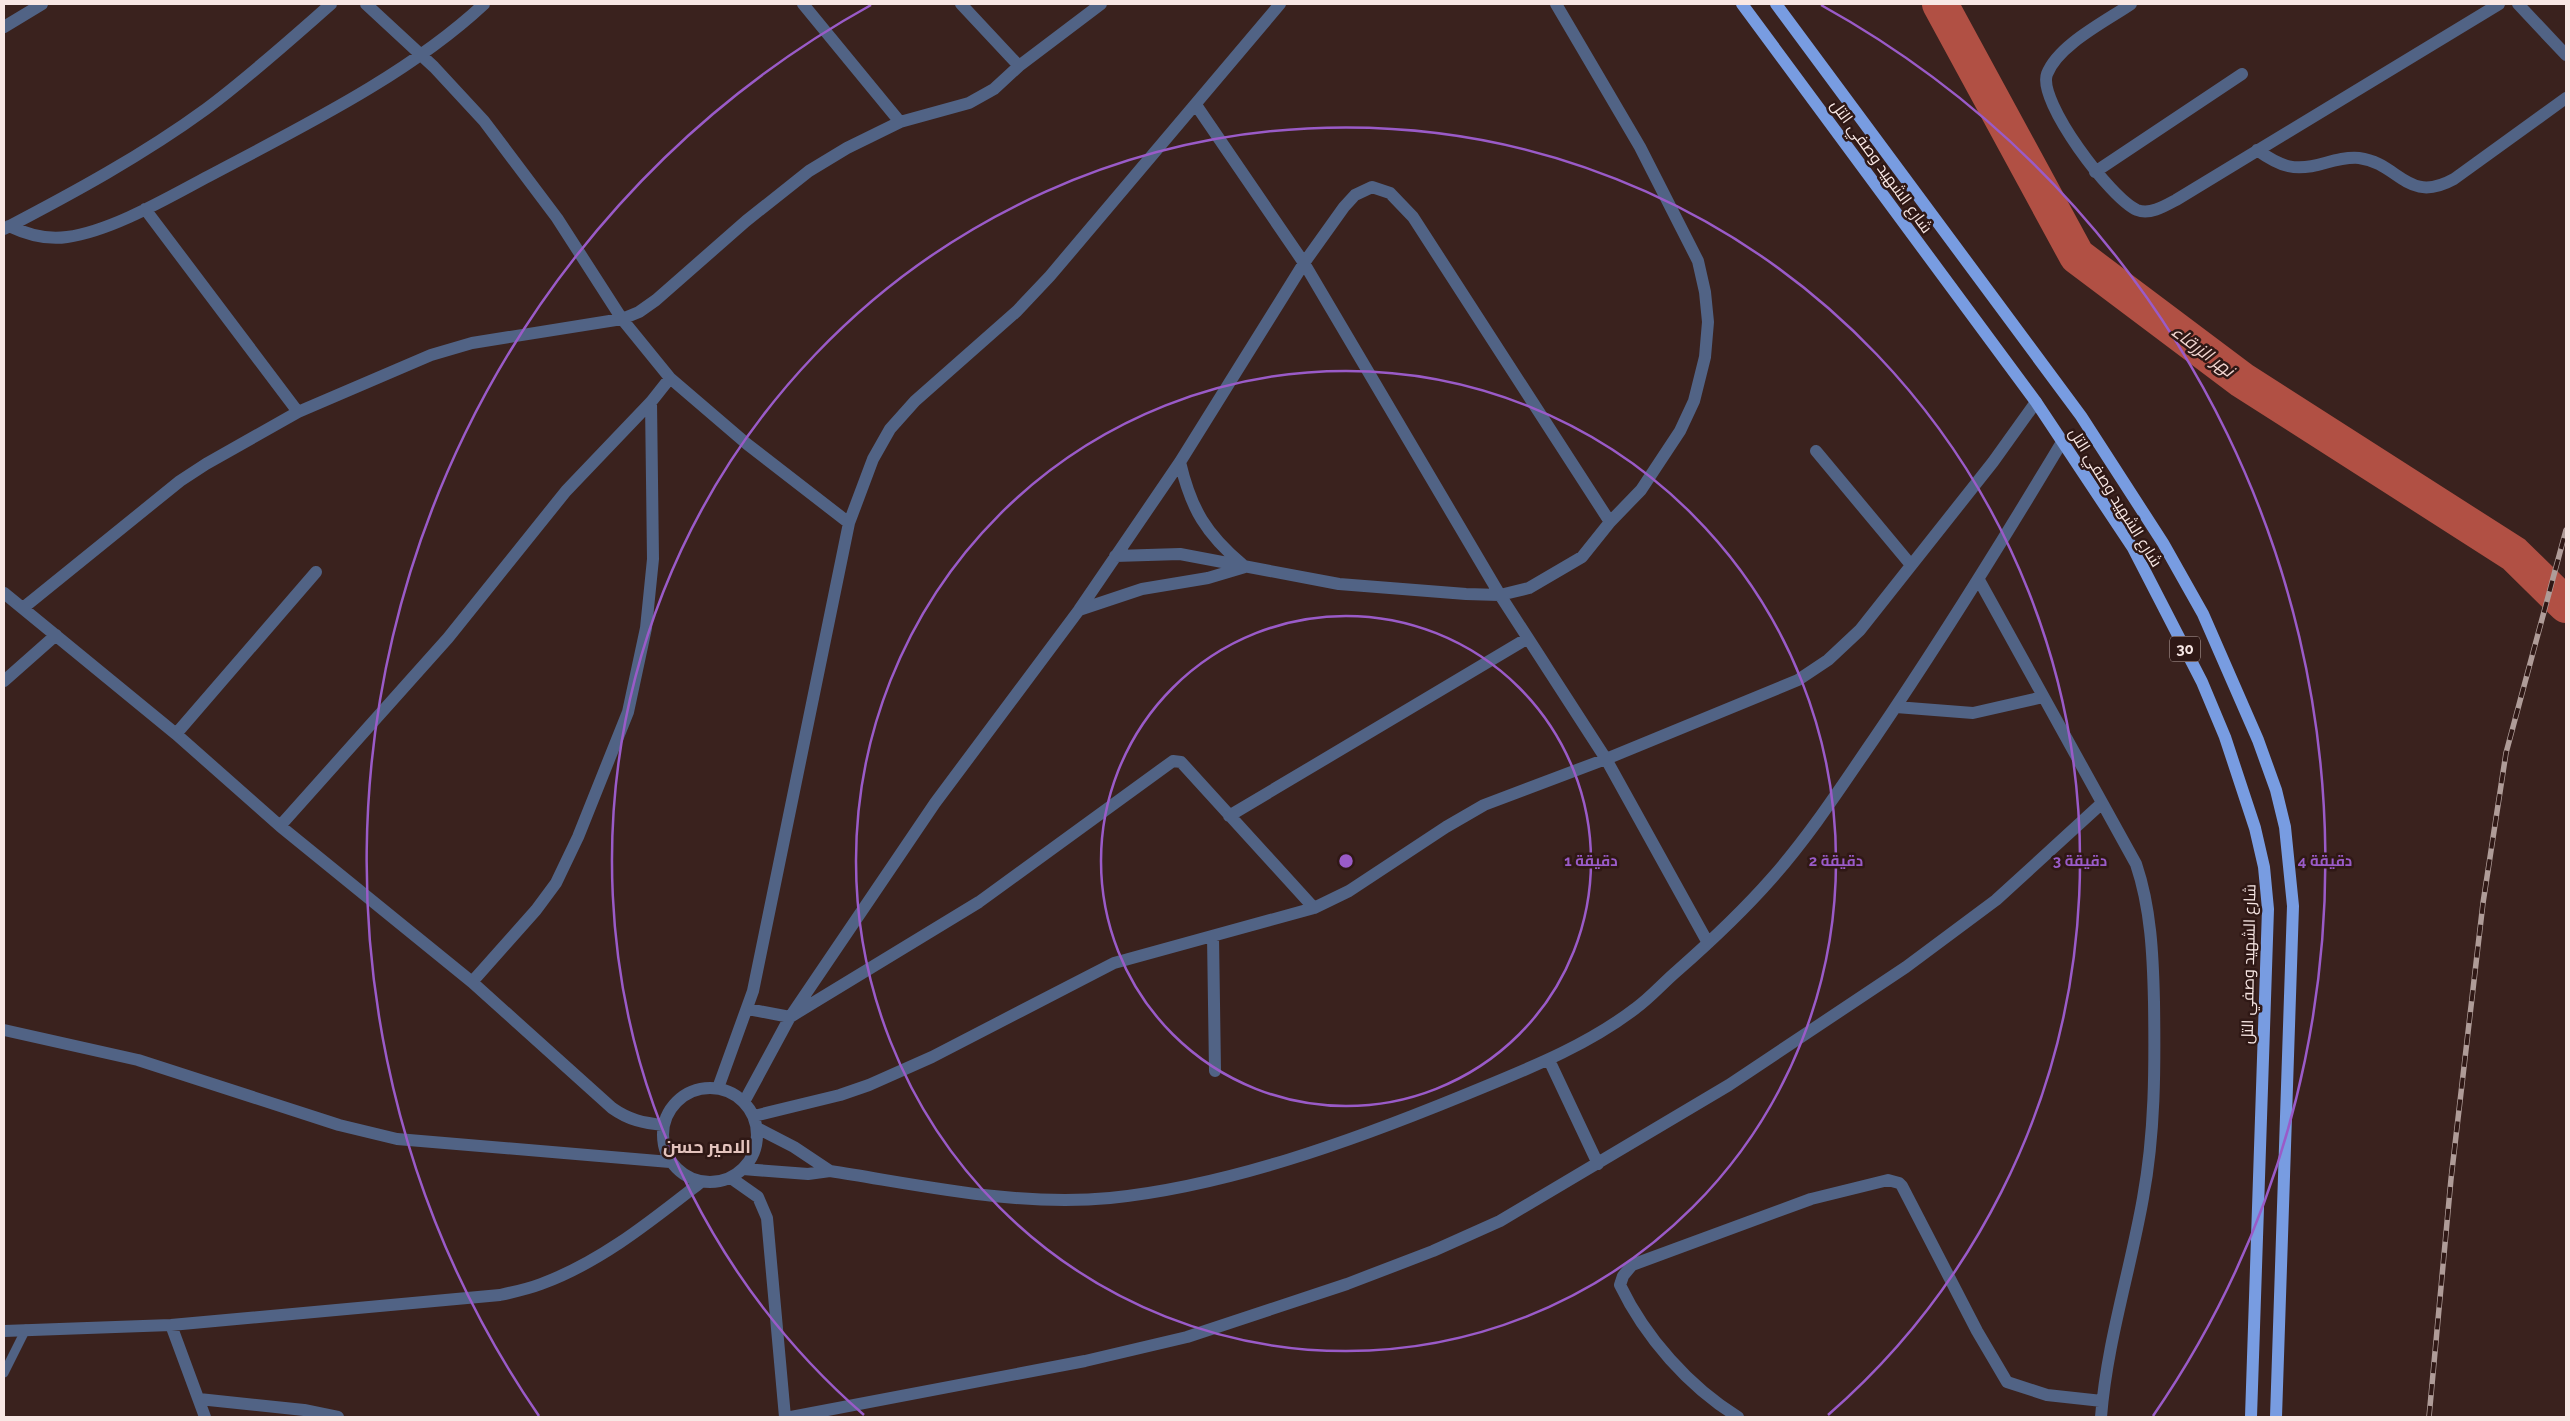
<svg xmlns="http://www.w3.org/2000/svg" width="2570" height="1421" viewBox="0 0 2570 1421" font-family="Raleway,Cairo,sans-serif">
  <style>
    .lines { fill: none; stroke-linecap: round; stroke-linejoin: round }
    .river { stroke: #b15044; stroke-width: 36 }
    .service { stroke: #516385; stroke-width: 9 }
    .minor { stroke: #516385; stroke-width: 12 }
    .primary { stroke: #789ce1; stroke-width: 12 }
    .rail-casing { stroke: #af9c98; stroke-width: 5.5 }
    .rail { stroke: #2f1815; stroke-width: 4; stroke-dasharray: 11; stroke-linecap: butt }
    .ring { fill: none; stroke: #9a5bc8; stroke-width: 2.5 }
    .labels { text-anchor: middle; stroke-width: 5; stroke-linejoin: round; paint-order: stroke }
    .shield { fill: #2f1815; stroke: #bca9a6; stroke-width: 1 }
    .shield-label { font-size: 15px; font-weight: bold; fill: #f8e7e4 }
    .street-label { font-size: 16px; fill: #f8e7e4; stroke: #2f1815 }
    .water-label { font-size: 18px; font-style: italic; fill: #f1d5d0; stroke: #2f1815 }
    .neighbourhood-label { font-size: 18px; font-weight: bold; fill: #e3c3bd; stroke: #2f1815 }
    .centre { fill: #9a5bc8; stroke: #2f1815; stroke-width: 2.5 }
    .ring-label { font-size: 15px; text-anchor: middle; font-weight: bold; fill: #9a5bc8; stroke: #2f1815; stroke-width: 5; stroke-linejoin: round; paint-order: stroke }
  </style>
  <rect width="100%" height="100%" fill="#3a221e"/>
  <g class="lines">
    <path class="river" d="M 1940,4 L 2077,256 L 2242,380 L 2514,554 L 2566,605"/>
    <path class="service" d="M 4,1373 L 26,1329"/>
    <path class="minor" d="M 366,4 L 434,67 L 484,121 L 557,218 L 622,319 L 670,378 L 747,444 L 849,523
      M 803,4 L 900,122
      M 961,4 L 1019,66
      M 2131,4 C 2106,21 2058,45 2047,74 C 2037,101 2111,199 2137,210 C 2150,215 2165,206 2176,200 L 2499,4
      M 2518,4 L 2566,55
      M 4,27 L 42,4
      M 1196,105 L 1304,263 L 1500,595 L 1606,759 L 1708,943
      M 2257,150 C 2281,167 2295,172 2325,163 C 2336,160 2347,157 2359,158 C 2399,163 2407,205 2454,179 L 2566,98
      M 2095,172 L 2242,74
      M 145,209 L 298,412
      M 9,226 C 28,235 47,240 67,237 C 112,231 169,197 209,176 C 301,127 408,75 484,4
      M 4,229 C 73,193 143,155 206,109 C 249,77 290,40 331,4
      M 1816,451 L 1911,565
      M 1180,462 C 1191,509 1206,534 1243,565
      M 1115,556 L 1180,554 L 1339,584 L 1466,594 L 1500,595 L 1529,588 L 1582,557 L 1610,522 L 1641,490 L 1680,431 L 1694,401 L 1705,357 L 1708,322 L 1705,292 L 1698,261 L 1640,147 L 1556,4
      M 1979,580 L 2136,864 C 2151,908 2153,956 2154,1002 C 2155,1068 2155,1133 2143,1198 C 2130,1272 2107,1342 2101,1417
      M 4,593 L 176,734 L 280,826 L 472,982 L 612,1108 C 629,1120 643,1123 664,1125
      M 23,608 L 180,481 L 206,464 L 298,412 L 431,355 L 472,343 L 622,319 L 639,312 L 656,300 L 746,221 L 809,171 L 847,148 L 900,122 L 969,103 L 994,89 L 1019,66 L 1101,4
      M 1079,610 L 1142,589 L 1208,578 L 1245,567
      M 4,681 L 56,635
      M 1896,707 L 1973,713 L 2043,697
      M 176,734 L 316,572
      M 1229,816 L 1528,638
      M 280,826 L 448,638 L 566,491 L 651,402 L 670,378
      M 1213,936 L 1215,1071
      M 472,982 L 536,910 L 556,883 L 578,837 L 628,712 L 646,628 L 653,559 L 651,402
      M 748,1009 L 790,1017 L 979,902 L 1173,761 L 1181,762 L 1314,908
      M 4,1030 L 138,1060 L 339,1125 L 397,1139 L 670,1162
      M 1549,1060 L 1598,1164
      M663 1135a47 47 0 1 1 94 0a47 47 0 1 1-94 0Z
      M 718,1088 L 753,991 L 849,523 L 873,459 L 890,429 L 915,401 L 1017,311 L 1050,276 L 1280,4
      M 744,1102 L 790,1017 L 935,803 L 1079,610 L 1180,462 L 1304,263 L 1344,207 L 1355,195 L 1372,187 L 1390,193 L 1413,217 L 1610,522
      M 754,1116 L 840,1095 L 869,1085 L 932,1057 L 1114,963 L 1314,908 L 1349,891 L 1446,827 L 1484,805 L 1606,759 L 1798,680 L 1828,660 L 1860,630 L 1993,462 L 2036,402
      M 757,1128 L 794,1147 L 830,1171
      M 743,1169 L 808,1174 L 830,1171 C 921,1185 1017,1207 1110,1198 C 1228,1186 1352,1141 1462,1096 C 1522,1071 1584,1048 1636,1008 C 1651,997 1663,983 1677,971 C 1710,942 1743,911 1772,878 C 1810,835 1841,787 1874,739 C 1940,642 2002,542 2062,442
      M 731,1178 L 758,1197 L 767,1218 L 785,1417
      M 171,1325 L 205,1417
      M 4,1331 L 171,1325 L 500,1295 C 514,1292 528,1289 541,1284 C 601,1262 651,1221 701,1182
      M 199,1399 L 304,1410 L 338,1417
      M 791,1417 L 1085,1361 L 1187,1337 L 1347,1284 L 1433,1251 L 1500,1221 L 1729,1085 L 1906,967 L 1996,900 L 2101,804
      M 1738,1417 C 1689,1387 1645,1337 1620,1285 L 1623,1276 L 1632,1265 L 1811,1199 L 1888,1180 L 1899,1183 L 1902,1186 L 1977,1331 L 2007,1382 L 2047,1395 L 2102,1401"/>
    <path class="primary" d="M 1742,4 L 2036,402 L 2133,548 L 2202,682 L 2225,737 L 2255,828 L 2264,867 L 2268,909 L 2251,1417
      M 1776,4 L 2081,416 L 2163,543 L 2203,614 L 2258,740 L 2276,790 L 2285,827 L 2293,906 L 2276,1417"/>
    <defs>
      <path id="rail" d="M 2429,1417 L 2451,1179 L 2483,903 L 2506,753 L 2566,530"/>
    </defs>
    <use href="#rail" class="rail-casing"/>
    <use href="#rail" class="rail"/>
  </g>
  <g class="ring">
    <circle cx="1346" cy="861" r="245"/>
    <circle cx="1346" cy="861" r="490"/>
    <path d="M864 1415A734 734 0 1 1 1828 1415"/>
    <path d="M539 1416A979 979 0 0 1 871 5M1821 5A979 979 0 0 1 2153 1416"/>
  </g>
  <g class="labels">
    <rect class="shield" x="2170" y="636.5" width="30" height="25" rx="4"/>
    <g class="shield-label">
      <text x="2185" y="654">30</text>
    </g>
    <g class="street-label">
      <text transform="translate(1882 166) rotate(54)" y="6">شارع الشهيد وصفي التل</text>
      <text transform="translate(2116 497) rotate(58)" y="6">شارع الشهيد وصفي التل</text>
      <text transform="translate(2248 964) rotate(-89)" y="6">شارع الشهيد وصفي التل</text>
    </g>
    <g class="water-label">
      <text transform="translate(2203 351) rotate(37)" y="6">نهر الزرقاء</text>
    </g>
    <g class="neighbourhood-label">
      <text x="707" y="1153">الامير حسن</text>
    </g>
  </g>
  <circle cx="1346" cy="861" r="8" class="centre"/>
  <g class="ring-label">
    <text x="1591" y="866">1 دقيقة</text>
    <text x="1836" y="866">2 دقيقة</text>
    <text x="2080" y="866">3 دقيقة</text>
    <text x="2325" y="866">4 دقيقة</text>
  </g>
  <rect width="2570" height="1421" fill="none" stroke="#f8e7e4" stroke-width="10"/>
</svg>
